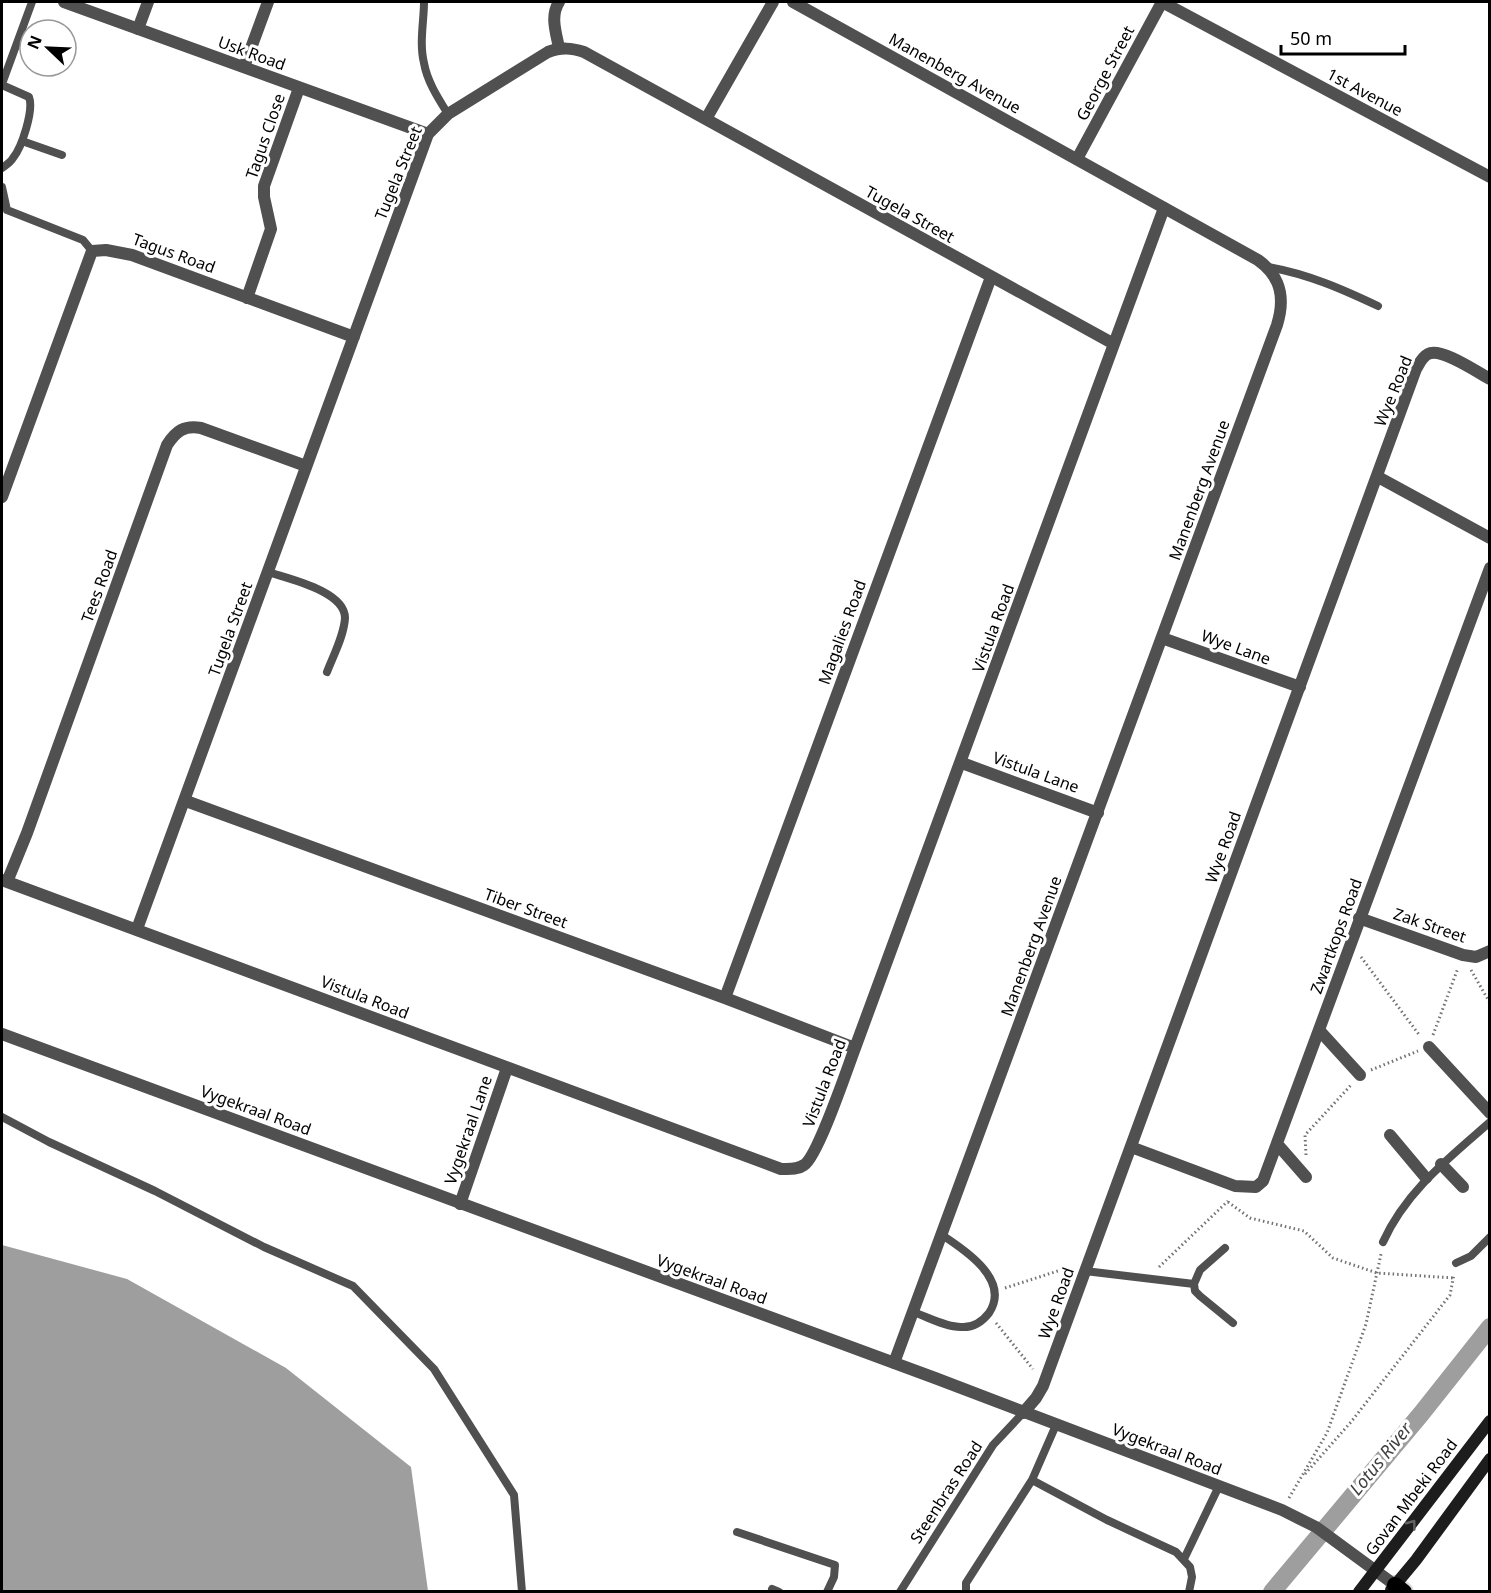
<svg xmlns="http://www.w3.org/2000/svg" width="1491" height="1593" viewBox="0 0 1491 1593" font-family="'Noto Sans',sans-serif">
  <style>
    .water { fill: #9e9e9e }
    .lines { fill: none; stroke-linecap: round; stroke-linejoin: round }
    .canal { stroke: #9e9e9e; stroke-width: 18 }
    .trunk-casing { stroke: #dbdbdb; stroke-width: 20 }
    .path { stroke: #727272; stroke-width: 3; stroke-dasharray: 1.5 3; stroke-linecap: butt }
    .service { stroke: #505050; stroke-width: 8 }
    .minor { stroke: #505050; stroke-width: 12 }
    .tertiary { stroke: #505050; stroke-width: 12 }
    .secondary { stroke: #1d1d1d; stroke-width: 12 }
    .trunk { stroke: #000; stroke-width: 16 }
    .oneway { stroke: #616161 }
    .labels { text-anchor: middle; stroke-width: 6; stroke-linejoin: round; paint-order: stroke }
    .street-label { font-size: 16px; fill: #000; stroke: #fff }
    .water-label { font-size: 18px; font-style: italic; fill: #3f3f3f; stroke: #fff }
  </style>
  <rect width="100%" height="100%" fill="#fff"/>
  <path class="water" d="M 2,1245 L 127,1279 L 286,1368 L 411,1467 L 428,1591 L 2,1591 Z"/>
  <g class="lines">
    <path class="canal" d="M 1272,1592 L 1421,1414 L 1490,1327"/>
    <defs>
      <path id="trunk" d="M 1395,1585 L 1404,1592"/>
    </defs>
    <use href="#trunk" class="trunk-casing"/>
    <path class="path" d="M 1361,957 L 1420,1036
      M 1471,970 L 1490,1003
      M 1433,1035 L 1458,968
      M 1371,1070 L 1418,1051
      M 1306,1155 L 1305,1135 L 1352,1084
      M 1228,1202 L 1250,1218 L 1304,1231 L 1333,1258 L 1377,1273 L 1454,1278
      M 1159,1267 L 1228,1201
      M 1005,1288 L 1067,1268 L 1073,1269
      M 996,1323 L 1033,1369
      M 1305,1474 L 1351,1422 L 1450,1295 L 1454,1274
      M 1289,1498 L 1327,1433 L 1366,1324 L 1381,1254"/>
    <path class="service" d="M 424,2 C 424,21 419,43 424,63 C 427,81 438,98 448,114
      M 2,84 L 32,2
      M 2,85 L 29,97 C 34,110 22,147 13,158 C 10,163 6,165 2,168
      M 22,141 L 62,155
      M 2,187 L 7,210
      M 7,210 L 83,240 L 92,251
      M 1268,267 C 1308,274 1342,289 1378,306
      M 268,572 C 289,579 345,591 345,618 C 344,636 333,656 327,672
      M 2,1117 L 49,1142 L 155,1191 L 264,1247 L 353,1286 L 434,1369 L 514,1495 L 522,1592
      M 1383,1242 C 1406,1191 1449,1158 1490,1122
      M 1225,1248 L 1200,1270 L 1194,1284 L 1195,1291 L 1200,1296 L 1233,1323
      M 1456,1263 L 1471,1256 L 1490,1237
      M 1085,1271 L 1194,1284
      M 913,1312 C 928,1317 945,1327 961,1327 C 973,1328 982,1322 989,1313 C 1011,1280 965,1250 942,1235
      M 1056,1425 L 1032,1480 L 1107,1520 L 1176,1552 L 1190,1567 L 1192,1577 L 1189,1592
      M 737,1532 L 835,1565 L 834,1577 L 827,1592
      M 1184,1559 L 1219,1486
      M 772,1589 L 779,1592
      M 900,1592 L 993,1445 L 1023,1413
      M 966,1592 L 966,1583 L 1032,1480"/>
    <path class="minor" d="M 64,2 L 428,134
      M 559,2 C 550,16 556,32 559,48
      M 1162,2 L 1490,177
      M 138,29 L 148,2
      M 244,67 L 268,2
      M 706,119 L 773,2
      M 1077,159 L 1162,2
      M 247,298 L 271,229 L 264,197 L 264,186 L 299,88
      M 1378,477 L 1490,538
      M 2,497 L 92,251 L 106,250 L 132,255 L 354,337
      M 1162,638 L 1300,687
      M 962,763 L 1098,813
      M 186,801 L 725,998 L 855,1048
      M 2,880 L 781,1169 C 789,1169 797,1170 804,1165 C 818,1156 847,1069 855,1048 L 1164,208
      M 7,882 L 27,833 L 167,445 C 176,431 184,425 201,428 L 306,466
      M 1359,918 L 1463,955 L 1476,957 L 1490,951
      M 137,929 L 428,134 L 448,114 L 548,52 C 562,47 571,48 584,52 L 1114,344
      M 725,998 L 991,277
      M 1319,1030 L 1360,1075
      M 1429,1047 L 1490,1113
      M 1390,1135 L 1426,1178
      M 1278,1145 L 1306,1177
      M 1131,1147 L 1235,1186 L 1256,1187 L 1263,1181 L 1490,568
      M 1441,1164 L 1463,1187
      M 460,1204 L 507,1068
      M 1023,1413 L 1036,1398 L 1043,1386 L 1416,369 C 1419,364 1422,357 1428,354 C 1441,347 1477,372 1490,379"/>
    <path class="tertiary" d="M 793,2 L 1258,260 C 1282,277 1285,299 1277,325 L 894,1363
      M 2,1034 L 935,1378 L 1282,1510 L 1316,1527 L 1395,1585"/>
    <path class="secondary" d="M 1391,1590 L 1416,1560 L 1490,1459
      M 1359,1592 L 1490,1421"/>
    <use href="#trunk" class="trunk"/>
  </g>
  <defs><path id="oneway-chevron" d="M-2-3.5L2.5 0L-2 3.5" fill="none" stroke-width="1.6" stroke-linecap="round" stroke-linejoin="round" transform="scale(1.5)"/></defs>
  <use class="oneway" href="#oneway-chevron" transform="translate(1412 1524) rotate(-53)"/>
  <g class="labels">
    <g class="street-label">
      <text transform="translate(252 53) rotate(20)" y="6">Usk Road</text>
      <text transform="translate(955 73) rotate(29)" y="6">Manenberg Avenue</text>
      <text transform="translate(1105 73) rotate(-62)" y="6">George Street</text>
      <text transform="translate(1365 92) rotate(28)" y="6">1st Avenue</text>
      <text transform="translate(265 136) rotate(-71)" y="6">Tagus Close</text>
      <text transform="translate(398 173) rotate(-68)" y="6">Tugela Street</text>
      <text transform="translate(910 214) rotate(29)" y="6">Tugela Street</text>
      <text transform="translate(174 253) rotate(20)" y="6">Tagus Road</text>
      <text transform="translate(1393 391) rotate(-68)" y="6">Wye Road</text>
      <text transform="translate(1199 490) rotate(-70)" y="6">Manenberg Avenue</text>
      <text transform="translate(99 586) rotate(-70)" y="6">Tees Road</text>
      <text transform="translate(993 628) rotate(-70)" y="6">Vistula Road</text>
      <text transform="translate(230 629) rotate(-70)" y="6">Tugela Street</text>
      <text transform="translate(842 632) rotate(-70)" y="6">Magalies Road</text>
      <text transform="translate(1236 647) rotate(20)" y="6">Wye Lane</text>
      <text transform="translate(1036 772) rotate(20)" y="6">Vistula Lane</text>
      <text transform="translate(1223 847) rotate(-70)" y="6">Wye Road</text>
      <text transform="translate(526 908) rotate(20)" y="6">Tiber Street</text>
      <text transform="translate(1430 925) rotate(19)" y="6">Zak Street</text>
      <text transform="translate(1336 936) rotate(-70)" y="6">Zwartkops Road</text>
      <text transform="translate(1031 946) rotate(-70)" y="6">Manenberg Avenue</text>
      <text transform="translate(365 997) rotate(21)" y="6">Vistula Road</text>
      <text transform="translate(824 1083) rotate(-69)" y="6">Vistula Road</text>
      <text transform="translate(256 1110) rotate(20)" y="6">Vygekraal Road</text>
      <text transform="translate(468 1130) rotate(-71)" y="6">Vygekraal Lane</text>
      <text transform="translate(712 1279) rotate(20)" y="6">Vygekraal Road</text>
      <text transform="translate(1056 1303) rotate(-70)" y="6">Wye Road</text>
      <text transform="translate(1167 1449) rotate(21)" y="6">Vygekraal Road</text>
      <text transform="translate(946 1492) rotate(-57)" y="6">Steenbras Road</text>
      <text transform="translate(1411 1497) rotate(-53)" y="6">Govan Mbeki Road</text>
    </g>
    <g class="water-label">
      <text transform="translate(1381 1459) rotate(-51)" y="6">Lotus River</text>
    </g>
  </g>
  <rect width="1491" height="1593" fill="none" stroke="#000000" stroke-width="6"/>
  <g transform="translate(48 48) rotate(293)"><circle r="28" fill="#ffffff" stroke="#999999" stroke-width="1.5"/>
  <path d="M0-4.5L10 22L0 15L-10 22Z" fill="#000000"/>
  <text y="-9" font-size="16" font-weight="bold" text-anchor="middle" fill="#000000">N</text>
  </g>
  <path d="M1281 45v9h124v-9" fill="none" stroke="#000000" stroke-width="3"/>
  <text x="1290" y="45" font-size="18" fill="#000000" stroke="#ffffff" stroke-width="4.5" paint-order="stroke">50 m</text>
</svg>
